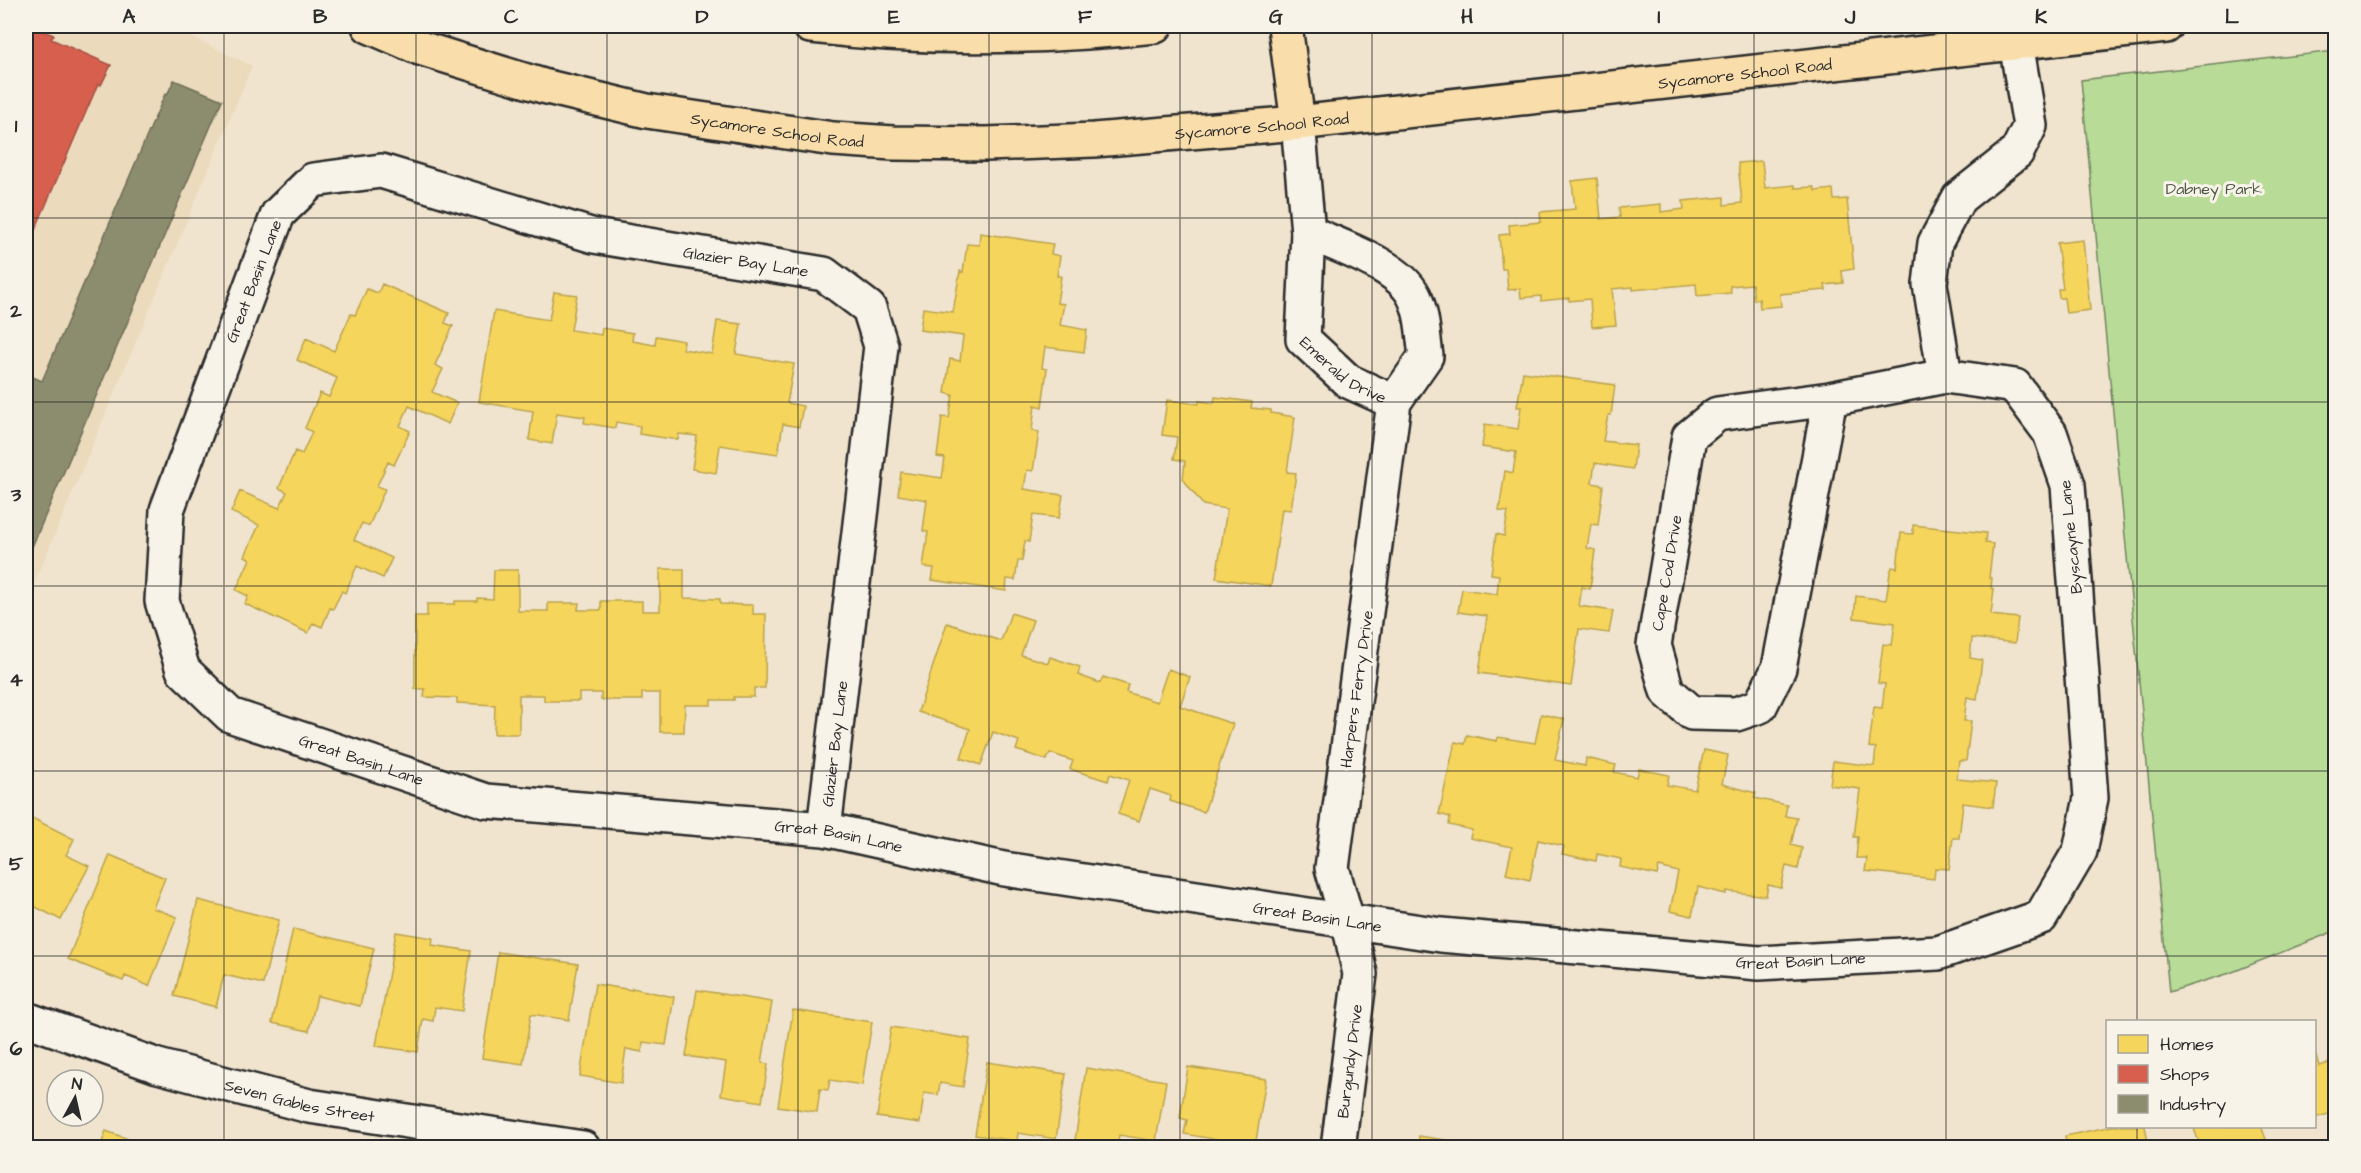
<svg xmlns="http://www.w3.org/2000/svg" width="2361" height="1173" viewBox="0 0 2361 1173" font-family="'Architects Daughter',sans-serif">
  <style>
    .built { fill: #ebdabc }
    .green { fill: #b8dc97; stroke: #728461; stroke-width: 1.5 }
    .homes { fill: #f6d55c; stroke: #b9a24d; stroke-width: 1.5 }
    .shops { fill: #d6604d; stroke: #a35043; stroke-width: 1.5 }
    .industry { fill: #8c8c6e; stroke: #6f6f5a; stroke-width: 1.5 }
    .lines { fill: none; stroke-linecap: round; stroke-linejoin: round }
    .minor-casing { stroke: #2b2b2b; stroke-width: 38 }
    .major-casing { stroke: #2b2b2b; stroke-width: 38 }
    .minor { stroke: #f7f3e8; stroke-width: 33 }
    .major { stroke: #f9deab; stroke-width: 33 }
    .grid { fill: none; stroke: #2b2b2b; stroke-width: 1.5; stroke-opacity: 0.55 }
    .labels { text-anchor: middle; stroke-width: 6; stroke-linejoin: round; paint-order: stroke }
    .street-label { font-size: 16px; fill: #2b2b2b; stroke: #f7f3e8 }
    .park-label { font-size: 16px; fill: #4e5746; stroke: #f7f3e8 }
    .neatline { fill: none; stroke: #2b2b2b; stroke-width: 2 }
    .grid-label { font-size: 20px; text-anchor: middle; font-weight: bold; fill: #2b2b2b }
  </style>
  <rect width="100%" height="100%" fill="#f0e4ce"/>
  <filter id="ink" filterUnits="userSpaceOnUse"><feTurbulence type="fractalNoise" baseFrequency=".0167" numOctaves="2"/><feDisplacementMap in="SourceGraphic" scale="12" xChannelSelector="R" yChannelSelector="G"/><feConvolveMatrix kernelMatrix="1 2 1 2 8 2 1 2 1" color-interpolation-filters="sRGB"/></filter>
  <g filter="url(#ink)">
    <path class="built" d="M 30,26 L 169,26 L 252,66 L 26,603 L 26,35 Z"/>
    <path class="green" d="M 2335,51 L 2335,931 L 2230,973 L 2169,992 L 2081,80 Z"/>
    <path class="homes" d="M 1762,161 L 1765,188 L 1795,185 L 1795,188 L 1814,187 L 1815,191 L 1833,189 L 1834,200 L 1847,199 L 1854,269 L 1842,271 L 1843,283 L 1825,285 L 1826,290 L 1780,294 L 1781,306 L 1760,308 L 1759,299 L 1754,300 L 1752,284 L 1730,286 L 1731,293 L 1697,296 L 1696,284 L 1633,290 L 1633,287 L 1612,289 L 1616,325 L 1592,327 L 1590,299 L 1569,301 L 1569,298 L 1541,301 L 1541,296 L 1521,298 L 1520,289 L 1508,290 L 1506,269 L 1502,269 L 1499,235 L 1510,234 L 1509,225 L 1541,222 L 1540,212 L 1575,209 L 1572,181 L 1597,178 L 1601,219 L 1620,217 L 1619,208 L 1661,204 L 1661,212 L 1684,209 L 1683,201 L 1724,197 L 1724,205 L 1742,203 L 1738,163 Z
      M 980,233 L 1053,244 L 1051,254 L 1060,256 L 1057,276 L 1061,276 L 1057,303 L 1064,304 L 1060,325 L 1087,330 L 1084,352 L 1045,347 L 1042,368 L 1047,369 L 1042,407 L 1035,405 L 1032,431 L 1039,432 L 1033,471 L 1027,470 L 1024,489 L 1063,495 L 1059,518 L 1033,515 L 1029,542 L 1025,541 L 1022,561 L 1018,561 L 1015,580 L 1007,579 L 1006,591 L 932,580 L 934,568 L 923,567 L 928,532 L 923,531 L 927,500 L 898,495 L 901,472 L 942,478 L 945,458 L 937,457 L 942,417 L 949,418 L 953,395 L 945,393 L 950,359 L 960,361 L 963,336 L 920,330 L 923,308 L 953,312 L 960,271 L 963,272 L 967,244 L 979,245 Z
      M 2083,240 L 2090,310 L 2066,313 L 2064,298 L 2059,298 L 2058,289 L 2063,289 L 2057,243 Z
      M 382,284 L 449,313 L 445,323 L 453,326 L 435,365 L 443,369 L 432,392 L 457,403 L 448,424 L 409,406 L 400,426 L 410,431 L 394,465 L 388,462 L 377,486 L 385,489 L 369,526 L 362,523 L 354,540 L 392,558 L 383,578 L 357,566 L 345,593 L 342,591 L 333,609 L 330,608 L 322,627 L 313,623 L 308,633 L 245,604 L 248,596 L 236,590 L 250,559 L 245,556 L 259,525 L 231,512 L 240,491 L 279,508 L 287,492 L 279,488 L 295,451 L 302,454 L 312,432 L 305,428 L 320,393 L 329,397 L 337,378 L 297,360 L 306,338 L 334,351 L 351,314 L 355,315 L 367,289 L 378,293 Z
      M 554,292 L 577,295 L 571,330 L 601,335 L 602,328 L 633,333 L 632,341 L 655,345 L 656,336 L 684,341 L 683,349 L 712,354 L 717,321 L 741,324 L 736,354 L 794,364 L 787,403 L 803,406 L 799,427 L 783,424 L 778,454 L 720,445 L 716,473 L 692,469 L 697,436 L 679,434 L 678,440 L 639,434 L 640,426 L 616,422 L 615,428 L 584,423 L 585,417 L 557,413 L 552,444 L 529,440 L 533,411 L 479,402 L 494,311 L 549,320 Z
      M 1523,372 L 1615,385 L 1611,415 L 1608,415 L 1603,441 L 1636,445 L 1633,469 L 1595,463 L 1592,483 L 1603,485 L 1598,525 L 1591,524 L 1587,548 L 1595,550 L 1590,589 L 1582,587 L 1579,606 L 1613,611 L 1609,633 L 1579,629 L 1571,686 L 1479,673 L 1487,616 L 1458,612 L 1462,589 L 1497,594 L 1499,575 L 1491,574 L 1496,534 L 1504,536 L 1508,512 L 1499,511 L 1505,471 L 1513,473 L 1516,452 L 1482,447 L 1485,424 L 1518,429 L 1521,407 L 1517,407 Z
      M 1215,397 L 1252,402 L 1251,408 L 1271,410 L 1271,413 L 1295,417 L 1287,472 L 1296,473 L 1291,510 L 1282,509 L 1271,586 L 1216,578 L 1227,509 L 1203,505 L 1183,479 L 1185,461 L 1174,459 L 1177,437 L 1162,435 L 1167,400 L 1199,404 L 1199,401 L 1214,403 Z
      M 1913,525 L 1986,533 L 1985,543 L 1993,544 L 1989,578 L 1992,578 L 1991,588 L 1994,589 L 1991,615 L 2018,618 L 2015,643 L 1972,638 L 1970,658 L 1982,660 L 1977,699 L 1967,697 L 1964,721 L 1971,721 L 1966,761 L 1959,761 L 1957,779 L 1996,783 L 1993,807 L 1963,803 L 1959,838 L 1953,838 L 1949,869 L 1935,868 L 1934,879 L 1865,871 L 1867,858 L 1856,858 L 1858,837 L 1854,837 L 1860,789 L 1830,785 L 1833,761 L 1874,766 L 1876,748 L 1869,747 L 1874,707 L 1882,708 L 1885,684 L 1878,683 L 1883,644 L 1892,645 L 1895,623 L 1854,618 L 1856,596 L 1886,600 L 1890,573 L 1892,567 L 1897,568 L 1901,533 L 1913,534 Z
      M 660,569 L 684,569 L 684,598 L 720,599 L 720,604 L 753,605 L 753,614 L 766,614 L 765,688 L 754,688 L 754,697 L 734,697 L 734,700 L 711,700 L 711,705 L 685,705 L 684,732 L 660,732 L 660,693 L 642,693 L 642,700 L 601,700 L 601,693 L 579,693 L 579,701 L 544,701 L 544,695 L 519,695 L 519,734 L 494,734 L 495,705 L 457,703 L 457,698 L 424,697 L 425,689 L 415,689 L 415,616 L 427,616 L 427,604 L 455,604 L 455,601 L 477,601 L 477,598 L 493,599 L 494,570 L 518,570 L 518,611 L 548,611 L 548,603 L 579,603 L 578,610 L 601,610 L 601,601 L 642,601 L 642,611 L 660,611 Z
      M 1011,613 L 1033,620 L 1021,655 L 1048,663 L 1050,657 L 1080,667 L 1078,675 L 1100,683 L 1103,677 L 1128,685 L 1126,692 L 1157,702 L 1168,669 L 1190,677 L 1180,706 L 1233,724 L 1204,812 L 1170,801 L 1171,796 L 1150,789 L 1139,821 L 1118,814 L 1129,780 L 1110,774 L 1108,781 L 1070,769 L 1073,761 L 1050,753 L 1047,760 L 1016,750 L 1019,741 L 993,732 L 981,765 L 961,758 L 970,729 L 918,712 L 947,623 L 1001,641 Z
      M 1541,714 L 1564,719 L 1555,760 L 1585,766 L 1586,758 L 1616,765 L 1614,772 L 1637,777 L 1639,769 L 1669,775 L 1667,785 L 1695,790 L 1704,750 L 1728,755 L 1722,784 L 1756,793 L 1754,798 L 1787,805 L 1785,816 L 1797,818 L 1791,845 L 1802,848 L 1798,869 L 1786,866 L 1781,888 L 1768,885 L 1766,896 L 1726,891 L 1726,894 L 1698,887 L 1692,916 L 1670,911 L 1678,872 L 1659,867 L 1657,875 L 1620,867 L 1621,859 L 1597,854 L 1596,861 L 1562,854 L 1564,846 L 1538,840 L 1530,880 L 1506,874 L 1512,847 L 1470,838 L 1472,830 L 1449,825 L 1450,817 L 1439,814 L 1455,742 L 1465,744 L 1467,735 L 1497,741 L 1498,737 L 1535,743 Z
      M 26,815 L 74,839 L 66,855 L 89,866 L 61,920 L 26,902 Z
      M 110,855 L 165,878 L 153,908 L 177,917 L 149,986 L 125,976 L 123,981 L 68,959 Z
      M 198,900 L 279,920 L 263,984 L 224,975 L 216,1007 L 174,996 Z
      M 293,929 L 374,948 L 360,1006 L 317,996 L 309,1031 L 272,1023 Z
      M 396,932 L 433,938 L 432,945 L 471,951 L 462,1011 L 435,1007 L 433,1021 L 423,1019 L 418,1052 L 376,1046 Z
      M 498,952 L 578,964 L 569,1020 L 531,1014 L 523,1064 L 482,1058 Z
      M 595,984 L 632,990 L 632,988 L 674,997 L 666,1045 L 643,1042 L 642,1052 L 626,1049 L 621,1083 L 580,1076 Z
      M 697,990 L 772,1002 L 762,1063 L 768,1064 L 762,1102 L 721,1095 L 726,1062 L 686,1056 Z
      M 793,1010 L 872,1022 L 862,1085 L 830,1080 L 828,1090 L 820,1089 L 817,1112 L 778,1106 Z
      M 891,1027 L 970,1039 L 963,1087 L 940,1083 L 938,1095 L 924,1093 L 920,1123 L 877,1117 Z
      M 2314,1050 L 2319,1066 L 2336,1061 L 2336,1112 L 2314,1118 Z
      M 987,1062 L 1066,1074 L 1056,1139 L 1018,1133 L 1017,1141 L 975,1135 Z
      M 1188,1067 L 1266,1079 L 1256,1141 L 1260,1142 L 1259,1148 L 1219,1148 L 1220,1140 L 1184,1134 L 1187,1120 L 1180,1118 Z
      M 1086,1068 L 1166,1081 L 1156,1141 L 1119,1135 L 1117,1148 L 1074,1147 Z
      M 2145,1126 L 2149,1148 L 2067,1148 L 2065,1136 L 2112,1126 Z
      M 2193,1126 L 2261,1126 L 2266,1139 L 2240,1148 L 2201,1148 Z
      M 106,1131 L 145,1145 L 144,1148 L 100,1148 Z
      M 1419,1136 L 1497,1148 L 1418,1148 Z"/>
    <path class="shops" d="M 30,26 L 54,35 L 51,39 L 111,65 L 101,85 L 98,84 L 26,251 L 26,35 Z"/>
    <path class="industry" d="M 174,80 L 222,100 L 26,561 L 26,395 L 33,377 L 42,381 L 165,94 L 167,95 Z"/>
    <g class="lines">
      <defs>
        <g id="minor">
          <path id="s1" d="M 1298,123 L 1308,232 L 1303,339 L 1348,381 L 1394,402"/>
          <path d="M 1308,232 C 1338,246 1399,265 1414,296 C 1423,314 1423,336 1426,356 L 1394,402 L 1332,868 L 1352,937 L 1360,974 L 1338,1148"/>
          <path id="s2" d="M 1830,399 L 1779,668 L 1760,706 L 1736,714 L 1692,713 L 1667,691 L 1654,645 L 1689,437 L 1717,414 L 1830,399 L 1945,376"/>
          <path id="s3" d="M 824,829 L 881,346 L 869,308 L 824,274 L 594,236 L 381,171 L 313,180 L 278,214 L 167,510 L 162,601 L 183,670 L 230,715 L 486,801 L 824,829 L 1004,869 L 1441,935 L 1759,963 L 1938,953 L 2041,917 L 2080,851 L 2091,798 L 2068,485 L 2050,433 L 2015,386 L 1945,376 L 1930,284 L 1935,243 L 1959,198 L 2017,152 L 2030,126 L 2016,43"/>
          <path id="s4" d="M 26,1019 L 158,1066 L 309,1106 L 583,1148"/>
        </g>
        <g id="major">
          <path id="s5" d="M 369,26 L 420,48 L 543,86 L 647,111 L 833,139 L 893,143 L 986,144 L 1094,140 L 1298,123 L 2166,26"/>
          <path d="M 810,26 C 923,40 1042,38 1155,26"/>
          <path d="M 1285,26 L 1298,123"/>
        </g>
      </defs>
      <use href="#minor" class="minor-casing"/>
      <use href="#major" class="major-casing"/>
      <use href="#minor" class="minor"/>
      <use href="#major" class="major"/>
    </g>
  </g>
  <path class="grid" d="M 224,26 L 224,1148M 416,26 L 416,1148M 607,26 L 607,1148M 798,26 L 798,1148M 989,26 L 989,1148M 1180,26 L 1180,1148M 1372,26 L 1372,1148M 1563,26 L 1563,1148M 1754,26 L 1754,1148M 1946,26 L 1946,1148M 2137,26 L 2137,1022M 26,218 L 2336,218M 26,402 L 2336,402M 26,586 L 2336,586M 26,771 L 2336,771M 26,956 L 2336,956M 2137,1126 L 2137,1148"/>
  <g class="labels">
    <g class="street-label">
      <text dy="6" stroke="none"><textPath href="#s5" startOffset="1395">Sycamore School Road</textPath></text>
      <text dy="6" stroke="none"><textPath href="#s5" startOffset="909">Sycamore School Road</textPath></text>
      <text dy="6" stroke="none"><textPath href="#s5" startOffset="423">Sycamore School Road</textPath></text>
      <text transform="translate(746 261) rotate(9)" y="6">Glazier Bay Lane</text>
      <text transform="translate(253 281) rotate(-69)" y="6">Great Basin Lane</text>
      <text dy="6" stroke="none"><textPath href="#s1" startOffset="268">Emerald Drive</textPath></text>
      <text transform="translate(2070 537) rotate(-96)" y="6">Byscayne Lane</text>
      <text dy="6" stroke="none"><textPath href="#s2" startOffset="540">Cape Cod Drive</textPath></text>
      <text transform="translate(1356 689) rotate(-82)" y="6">Harpers Ferry Drive</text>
      <text dy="6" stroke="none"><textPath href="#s3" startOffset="86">Glazier Bay Lane</textPath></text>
      <text dy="6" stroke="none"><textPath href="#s3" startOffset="1839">Great Basin Lane</textPath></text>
      <text dy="6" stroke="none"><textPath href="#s3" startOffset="2325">Great Basin Lane</textPath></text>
      <text dy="6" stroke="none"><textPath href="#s3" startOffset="2811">Great Basin Lane</textPath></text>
      <text dy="6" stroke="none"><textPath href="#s3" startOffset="3297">Great Basin Lane</textPath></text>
      <text transform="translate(1349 1061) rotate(-83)" y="6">Burgundy Drive</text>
      <text dy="6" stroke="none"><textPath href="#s4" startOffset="286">Seven Gables Street</textPath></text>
    </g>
    <g class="park-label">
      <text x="2214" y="194">Dabney Park</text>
    </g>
  </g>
  <rect width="2361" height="1173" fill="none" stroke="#f7f3e8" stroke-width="66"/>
  <rect x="2106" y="1020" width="210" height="108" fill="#f7f3e8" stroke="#a5a39c" stroke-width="1.5"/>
  <rect x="2118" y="1035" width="30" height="18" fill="#f6d55c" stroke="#a5a39c" stroke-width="1.5"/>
  <text x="2160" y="1050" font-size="18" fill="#2b2b2b">Homes</text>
  <rect x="2118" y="1065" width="30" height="18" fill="#d6604d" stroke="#a5a39c" stroke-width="1.5"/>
  <text x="2160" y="1080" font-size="18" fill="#2b2b2b">Shops</text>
  <rect x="2118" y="1095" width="30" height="18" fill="#8c8c6e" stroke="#a5a39c" stroke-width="1.5"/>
  <text x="2160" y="1110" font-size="18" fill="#2b2b2b">Industry</text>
  <g transform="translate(75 1098) rotate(8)"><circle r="28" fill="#f7f3e8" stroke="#a5a39c" stroke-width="1.5"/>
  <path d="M0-4.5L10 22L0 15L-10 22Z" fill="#2b2b2b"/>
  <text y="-9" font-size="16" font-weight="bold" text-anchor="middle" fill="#2b2b2b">N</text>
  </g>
  <rect x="33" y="33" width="2295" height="1107" class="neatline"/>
  <g class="grid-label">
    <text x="129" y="23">A</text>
    <text x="320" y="23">B</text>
    <text x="511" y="23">C</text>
    <text x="702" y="23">D</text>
    <text x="894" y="23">E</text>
    <text x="1085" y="23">F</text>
    <text x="1276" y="23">G</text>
    <text x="1467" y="23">H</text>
    <text x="1659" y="23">I</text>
    <text x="1850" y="23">J</text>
    <text x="2041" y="23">K</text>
    <text x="2232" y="23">L</text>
    <text x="16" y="132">1</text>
    <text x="16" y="317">2</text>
    <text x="16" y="501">3</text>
    <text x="16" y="686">4</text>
    <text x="16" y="870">5</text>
    <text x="16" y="1055">6</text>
  </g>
</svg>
